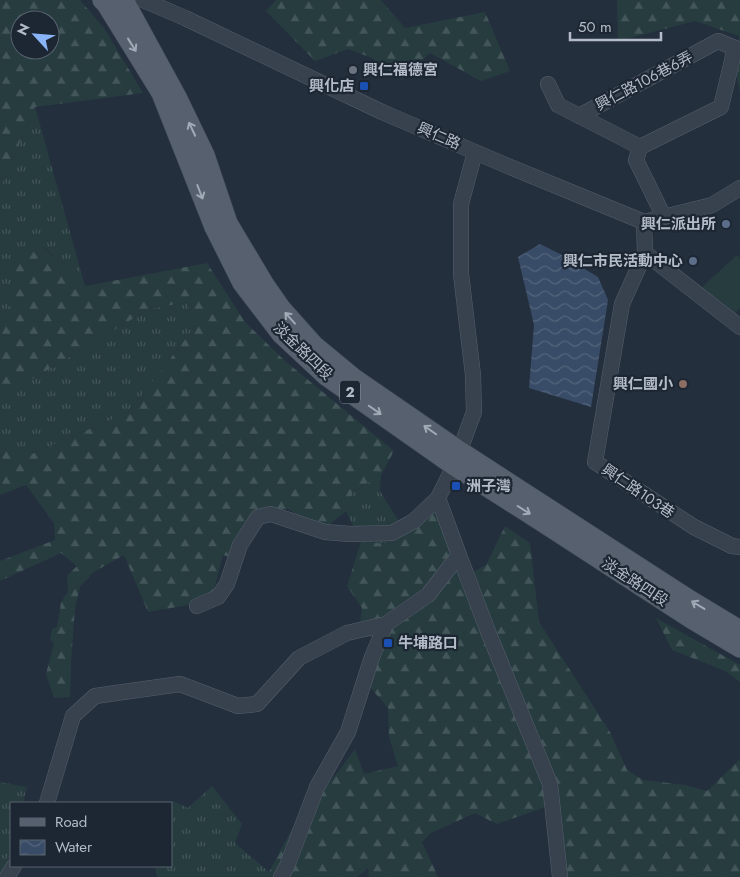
<svg xmlns="http://www.w3.org/2000/svg" width="740" height="877" viewBox="0 0 740 877" font-family="Jost,'Noto Sans TC',sans-serif">
  <style>
    .grass { fill: url(#grass-tufts) }
    .forest { fill: url(#forest-firs); fill-rule: evenodd }
    .park { fill: #263c3f }
    .water { fill: url(#water-waves) }
    .lines { fill: none; stroke-linecap: round; stroke-linejoin: round }
    .minor-casing { stroke: #565f6c; stroke-width: 16 }
    .major-casing { stroke: #414a57; stroke-width: 20 }
    .minor { stroke: #38414e; stroke-width: 15 }
    .major { stroke: #56606e; stroke-width: 19 }
    .oneway { stroke: #a1aab7 }
    .worship-dot { fill: #6b7280; stroke: #1d2633; stroke-width: 2 }
    .transit-dot { fill: #1a4fb4; stroke: #1d2633; stroke-width: 2 }
    .service-dot { fill: #5c6f8a; stroke: #1d2633; stroke-width: 2 }
    .education-dot { fill: #8d6e63; stroke: #1d2633; stroke-width: 2 }
    .labels { text-anchor: middle; stroke-width: 4.5; stroke-linejoin: round; paint-order: stroke }
    .shield { fill: #1d2633; stroke: #878f9c; stroke-width: 1 }
    .shield-label { font-size: 14px; font-weight: bold; fill: #b4bcc9 }
    .poi-label { font-size: 15px; font-weight: bold; fill: #b4bcc9; stroke: #1d2633; text-anchor: end }
    .street-label { font-size: 15px; fill: #b4bcc9; stroke: #1d2633 }
  </style>
  <defs>
    <pattern id="grass-tufts" width="24" height="20" patternUnits="userSpaceOnUse" patternTransform="scale(1.25)"><rect width="24" height="20" fill="#263c3f"/><path d="M3 7l-1-3M5 7V3M7 7l1-3M15 17l-1-3M17 17v-4M19 17l1-3" fill="none" stroke="#435659"/></pattern>
    <pattern id="forest-firs" width="22" height="20" patternUnits="userSpaceOnUse" patternTransform="scale(1.25)"><rect width="22" height="20" fill="#263c3f"/><path d="M5 1l3.5 6h-7zM16 11l3.5 6h-7z" fill="#435659"/></pattern>
    <pattern id="water-waves" width="16" height="10" patternUnits="userSpaceOnUse" patternTransform="scale(1.25)"><rect width="16" height="10" fill="#394c67"/><path d="M0 5q4-4 8 0t8 0" fill="none" stroke="#53647b"/></pattern>
  </defs>
  <rect width="100%" height="100%" fill="#242f3e"/>
  <path class="grass" d="M 35,107 L 85,286 L 44,247 L 6,318 L 0,316 L 0,188 Z
    M 188,302 L 193,329 L 129,412 L 25,457 L 0,446 L 0,387 L 29,381 L 149,309 Z
    M 381,475 L 380,491 L 404,530 L 392,544 L 361,542 L 346,511 L 353,492 Z
    M 0,782 L 27,787 L 23,803 L 11,803 L 11,846 L 5,877 L 0,877 Z
    M 212,786 L 242,824 L 235,843 L 269,872 L 268,877 L 157,877 L 155,866 L 171,866 L 171,806 L 173,801 L 188,808 Z"/>
  <path class="forest" d="M 0,0 L 80,0 L 104,28 L 143,93 L 35,107 L 0,188 ZM 20,20 L 50,20 L 50,50 L 20,50 Z
    M 276,0 L 381,0 L 405,28 L 485,12 L 510,71 L 481,81 L 430,53 L 402,80 L 372,58 L 348,49 L 315,61 L 266,11 Z
    M 617,0 L 740,0 L 740,92 L 737,79 L 739,36 L 695,21 L 618,41 Z
    M 43,247 L 86,286 L 207,263 L 245,322 L 284,360 L 394,451 L 381,475 L 353,492 L 346,511 L 326,527 L 309,522 L 288,509 L 264,511 L 247,525 L 242,561 L 223,555 L 211,601 L 148,612 L 124,555 L 92,573 L 80,587 L 75,608 L 71,662 L 70,697 L 54,698 L 46,674 L 54,643 L 50,639 L 52,629 L 57,627 L 61,603 L 68,591 L 67,576 L 77,566 L 61,553 L 0,581 L 0,561 L 55,540 L 54,523 L 26,485 L 0,495 L 0,446 L 25,457 L 129,412 L 193,329 L 188,302 L 149,309 L 29,381 L 0,387 L 0,316 L 7,317 L 19,250 Z
    M 436,508 L 460,579 L 486,565 L 505,526 L 530,543 L 539,622 L 610,732 L 627,770 L 643,780 L 685,785 L 707,791 L 740,759 L 740,877 L 562,877 L 551,805 L 497,824 L 475,813 L 431,833 L 422,842 L 438,877 L 369,877 L 368,868 L 357,877 L 268,877 L 269,872 L 295,823 L 337,773 L 355,749 L 364,774 L 398,766 L 389,737 L 388,708 L 368,685 L 387,636 L 358,637 L 362,608 L 347,586 L 361,542 L 392,544 L 404,530 Z
    M 656,618 L 740,665 L 740,682 L 725,671 L 672,650 Z"/>
  <path class="park" d="M 737,255 L 740,258 L 740,308 L 736,313 L 702,287 Z"/>
  <path class="water" d="M 540,244 L 560,254 L 598,277 L 608,300 L 591,407 L 529,388 L 534,325 L 518,257 Z"/>
  <g class="lines">
    <defs>
      <path id="minor" d="M 143,0 L 185,18 L 382,112 L 503,164 L 644,222 L 712,205 L 740,188
        M 548,84 L 558,105 L 640,147 L 636,160 L 664,217
        M 579,116 L 718,41 L 735,48 L 721,107 L 640,147
        M 644,222 L 645,253 L 740,327
        M 645,253 L 622,304 L 595,462 L 694,527 L 732,546 L 740,547
        M 459,555 L 487,629 L 550,784 L 560,877
        M 197,606 L 218,597 L 227,584 L 240,545 L 258,517 L 271,514 L 325,532 L 350,534 L 392,533 L 414,521 L 438,498
        M 47,803 L 73,716 L 95,696 L 180,684 L 238,706 L 257,704 L 299,658 L 347,633 L 386,624
        M 7,877 L 14,866
        M 281,877 L 287,866 L 317,787 L 348,732 L 372,657 L 386,624 L 428,595 L 459,555 L 438,498 L 454,466 L 474,412 L 473,375 L 461,274 L 461,204 L 475,152"/>
      <path id="major" d="M 102,0 L 106,4 L 161,93 L 214,227 L 242,283 L 281,334 L 326,376 L 454,466 L 542,522 L 693,620 L 740,648
        M 124,0 L 177,97 L 205,155 L 228,223 L 265,285 L 281,308 L 314,345 L 354,378 L 460,451 L 687,598 L 740,630"/>
    </defs>
    <use href="#minor" class="minor-casing"/>
    <use href="#major" class="major-casing"/>
    <use href="#minor" class="minor"/>
    <use href="#major" class="major"/>
  </g>
  <defs><path id="oneway-shaft" d="M-6 0H5M1.5-3L5.5 0L1.5 3" fill="none" stroke-width="1.6" stroke-linecap="round" stroke-linejoin="round" transform="scale(1.25)"/></defs>
  <g class="oneway">
    <use href="#oneway-shaft" transform="translate(132 45) rotate(58)"/>
    <use href="#oneway-shaft" transform="translate(192 129) rotate(-115)"/>
    <use href="#oneway-shaft" transform="translate(200 192) rotate(69)"/>
    <use href="#oneway-shaft" transform="translate(290 318) rotate(-132)"/>
    <use href="#oneway-shaft" transform="translate(375 410) rotate(35)"/>
    <use href="#oneway-shaft" transform="translate(430 430) rotate(-145)"/>
    <use href="#oneway-shaft" transform="translate(524 510) rotate(32)"/>
    <use href="#oneway-shaft" transform="translate(698 605) rotate(-149)"/>
  </g>
  <circle class="worship-dot" cx="353" cy="70" r="5"/>
  <g class="transit-dot">
    <rect x="359" y="81" width="10" height="10" rx="2.5"/>
    <rect x="451" y="481" width="10" height="10" rx="2.5"/>
    <rect x="383" y="638" width="10" height="10" rx="2.5"/>
  </g>
  <g class="service-dot">
    <circle cx="726" cy="224" r="5"/>
    <circle cx="693" cy="261" r="5"/>
  </g>
  <circle class="education-dot" cx="683" cy="384" r="5"/>
  <g class="labels">
    <rect class="shield" x="340" y="380.5" width="20" height="23" rx="4"/>
    <g class="shield-label">
      <text x="350" y="397">2</text>
    </g>
    <g class="poi-label">
      <text x="363" y="75" text-anchor="start">興仁福德宮</text>
      <text x="354" y="91">興化店</text>
      <text x="716" y="229">興仁派出所</text>
      <text x="683" y="266">興仁市民活動中心</text>
      <text x="673" y="389">興仁國小</text>
      <text x="466" y="491" text-anchor="start">洲子灣</text>
      <text x="398" y="648" text-anchor="start">牛埔路口</text>
    </g>
    <g class="street-label">
      <text transform="translate(644 81) rotate(-28)" y="5">興仁路106巷6弄</text>
      <text transform="translate(439 136) rotate(23)" y="5">興仁路</text>
      <text transform="translate(303 351) rotate(44)" y="5">淡金路四段</text>
      <text transform="translate(638 491) rotate(34)" y="5">興仁路103巷</text>
      <text transform="translate(635 582) rotate(33)" y="5">淡金路四段</text>
    </g>
  </g>
  <rect x="10" y="802" width="162" height="65" fill="#1d2633" stroke="#59626f"/>
  <rect x="20" y="818" width="25" height="8" fill="#56606e" stroke="#59626f"/>
  <text x="55" y="827" font-size="15" fill="#b4bcc9">Road</text>
  <rect x="20" y="840" width="25" height="15" fill="url(#water-waves)" stroke="#59626f"/>
  <text x="55" y="852" font-size="15" fill="#b4bcc9">Water</text>
  <g transform="translate(35 35) rotate(296)"><circle r="24" fill="#1d2633" stroke="#59626f"/>
  <path d="M0-4L9 19L0 12L-9 19Z" fill="#8ab4f8"/>
  <text y="-8" font-size="14" font-weight="bold" text-anchor="middle" fill="#b4bcc9">N</text>
  </g>
  <path d="M570 32v8h91v-8" fill="none" stroke="#b4bcc9" stroke-width="2.5"/>
  <text x="578" y="32" font-size="15" fill="#b4bcc9" stroke="#1d2633" stroke-width="4" paint-order="stroke">50 m</text>
</svg>
